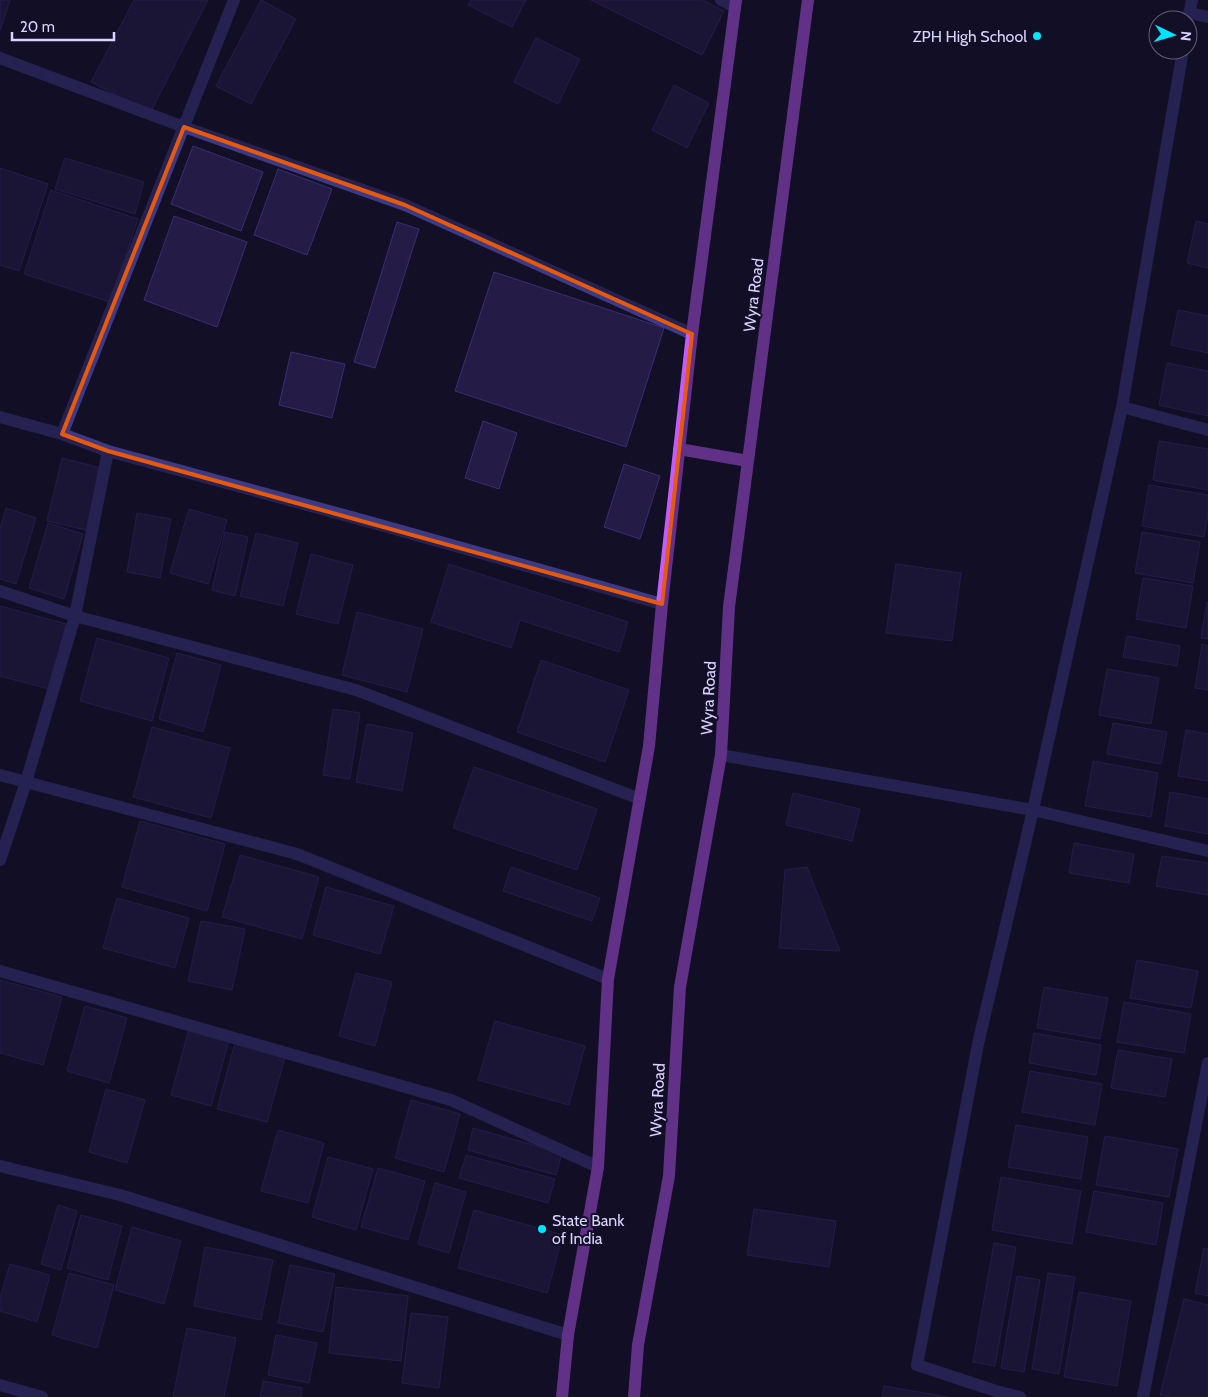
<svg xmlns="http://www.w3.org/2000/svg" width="1208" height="1397" viewBox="0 0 1208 1397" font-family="Cabin,sans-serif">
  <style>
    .building { fill: #241b47; stroke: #3b2d73 }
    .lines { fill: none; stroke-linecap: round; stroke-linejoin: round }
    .minor { stroke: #3d3a85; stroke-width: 12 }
    .major { stroke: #c25bff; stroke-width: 12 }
    .marked { fill: none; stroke: #e8590c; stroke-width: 4; stroke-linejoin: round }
    .poi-dot { fill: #00e5ff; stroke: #130f26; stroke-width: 2 }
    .labels { text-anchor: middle; stroke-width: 4; stroke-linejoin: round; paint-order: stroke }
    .poi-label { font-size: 16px; fill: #d9d4ff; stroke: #130f26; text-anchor: end }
    .street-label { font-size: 16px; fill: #d9d4ff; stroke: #130f26 }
  </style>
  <rect width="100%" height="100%" fill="#130f26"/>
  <path class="building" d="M 0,0 L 10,0 L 0,31 Z
    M 134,0 L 208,0 L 150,113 L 91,82 Z
    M 261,0 L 296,19 L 251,104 L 216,86 Z
    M 471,0 L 526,0 L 512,27 L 468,5 Z
    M 591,0 L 703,0 L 724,11 L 702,55 Z
    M 536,38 L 580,59 L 558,104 L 514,82 Z
    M 674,85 L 709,103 L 687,148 L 652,130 Z
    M 193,146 L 263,172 L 241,231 L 171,204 Z
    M 65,158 L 144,182 L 135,214 L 55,189 Z
    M 0,168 L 48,184 L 19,271 L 0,265 Z
    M 278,169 L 332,189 L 307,255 L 254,235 Z
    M 51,190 L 138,219 L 110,302 L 24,274 Z
    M 174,216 L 247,242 L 217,327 L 144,300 Z
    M 1196,221 L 1208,224 L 1208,268 L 1187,263 Z
    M 397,222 L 419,229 L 375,368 L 354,362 Z
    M 494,272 L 664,328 L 626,447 L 455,391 Z
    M 1178,310 L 1208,316 L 1208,353 L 1171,345 Z
    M 291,352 L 345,364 L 332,418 L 279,405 Z
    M 1167,363 L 1208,371 L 1208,416 L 1159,405 Z
    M 483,421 L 517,433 L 499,489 L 465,478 Z
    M 1159,441 L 1208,449 L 1208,490 L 1153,480 Z
    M 62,458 L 101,468 L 86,530 L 47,521 Z
    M 624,464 L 660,476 L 640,539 L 604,527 Z
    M 1149,485 L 1208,495 L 1208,515 L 1204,537 L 1142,526 Z
    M 6,508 L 36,518 L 16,584 L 0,579 L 0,529 Z
    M 189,509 L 227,520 L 208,584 L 170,573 Z
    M 137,513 L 171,519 L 160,578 L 127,572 Z
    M 48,523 L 83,534 L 64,599 L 29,588 Z
    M 225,532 L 248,537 L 235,596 L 212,590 Z
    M 1142,532 L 1200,542 L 1193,583 L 1135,573 Z
    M 256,533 L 298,543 L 283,606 L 240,596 Z
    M 311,554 L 353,565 L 338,624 L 296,614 Z
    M 449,564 L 628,622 L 619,652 L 520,620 L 511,648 L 431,622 Z
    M 896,564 L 961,573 L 952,641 L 886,633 Z
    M 1143,578 L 1193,586 L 1186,628 L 1136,619 Z
    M 1207,602 L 1208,602 L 1208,639 L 1201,638 Z
    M 0,606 L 66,624 L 49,689 L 0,676 Z
    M 357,612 L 423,629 L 407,692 L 342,675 Z
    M 1127,636 L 1180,646 L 1177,666 L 1123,657 Z
    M 97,638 L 169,658 L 152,721 L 80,701 Z
    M 1202,644 L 1208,646 L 1208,690 L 1195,688 Z
    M 177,653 L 221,665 L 203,732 L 159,719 Z
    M 541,660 L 629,690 L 605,762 L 517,732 Z
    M 1107,669 L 1159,678 L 1151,724 L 1099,715 Z
    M 333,709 L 360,713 L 350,779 L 323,775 Z
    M 1113,723 L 1167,732 L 1161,764 L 1107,754 Z
    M 367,724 L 413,733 L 402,791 L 356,782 Z
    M 152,727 L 230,748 L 211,818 L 133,797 Z
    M 1186,730 L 1208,734 L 1208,781 L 1178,776 Z
    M 1093,761 L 1158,773 L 1151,817 L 1085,806 Z
    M 474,767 L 597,809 L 577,870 L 453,828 Z
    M 1170,792 L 1208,799 L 1208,834 L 1165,826 Z
    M 793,793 L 860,809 L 852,841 L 786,825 Z
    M 140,821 L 225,844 L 207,911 L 122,887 Z
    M 1074,843 L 1134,854 L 1129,883 L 1069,873 Z
    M 240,855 L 319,877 L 302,939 L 222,917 Z
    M 1162,856 L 1208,863 L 1208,895 L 1156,886 Z
    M 511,867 L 600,898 L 592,921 L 503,891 Z
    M 807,867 L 840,951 L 779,948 L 785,870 Z
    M 326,887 L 394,906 L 380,954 L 313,935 Z
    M 117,898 L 189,918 L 175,968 L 103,948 Z
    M 201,921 L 245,929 L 232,990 L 188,981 Z
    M 1137,960 L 1198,971 L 1191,1008 L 1130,998 Z
    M 356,973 L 392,982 L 375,1046 L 339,1036 Z
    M 0,980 L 62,997 L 43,1065 L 0,1053 Z
    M 1044,987 L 1108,998 L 1100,1039 L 1037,1028 Z
    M 1124,1002 L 1191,1014 L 1184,1053 L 1117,1042 Z
    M 85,1006 L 127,1018 L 109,1083 L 67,1071 Z
    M 495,1021 L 585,1046 L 569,1105 L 478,1080 Z
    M 189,1029 L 229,1040 L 211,1106 L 171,1095 Z
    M 1034,1033 L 1101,1045 L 1096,1075 L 1029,1063 Z
    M 235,1043 L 285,1057 L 267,1122 L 217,1109 Z
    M 1118,1050 L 1172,1059 L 1165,1097 L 1111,1088 Z
    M 1030,1071 L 1102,1084 L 1095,1125 L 1022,1112 Z
    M 106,1089 L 145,1100 L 127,1163 L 89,1152 Z
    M 411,1100 L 460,1114 L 444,1172 L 395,1158 Z
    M 1016,1125 L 1088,1137 L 1081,1179 L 1008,1167 Z
    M 473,1128 L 562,1153 L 556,1175 L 468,1150 Z
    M 278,1130 L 324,1143 L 308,1203 L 261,1191 Z
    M 1105,1136 L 1178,1149 L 1169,1197 L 1096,1185 Z
    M 466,1155 L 555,1179 L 548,1203 L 459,1178 Z
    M 328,1157 L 373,1169 L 356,1230 L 312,1217 Z
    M 378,1168 L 425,1181 L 408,1240 L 361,1227 Z
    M 1001,1177 L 1081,1191 L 1072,1244 L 992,1230 Z
    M 435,1183 L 466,1192 L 449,1253 L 418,1244 Z
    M 1094,1191 L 1163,1203 L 1156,1245 L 1086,1232 Z
    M 58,1205 L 77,1211 L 61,1270 L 41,1264 Z
    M 754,1209 L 836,1221 L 829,1267 L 747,1255 Z
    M 474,1210 L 563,1235 L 547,1293 L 458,1268 Z
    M 81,1215 L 122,1226 L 108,1280 L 67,1268 Z
    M 132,1227 L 181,1241 L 164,1304 L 115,1290 Z
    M 994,1243 L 1016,1247 L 995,1366 L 973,1362 Z
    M 205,1247 L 273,1260 L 261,1320 L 194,1306 Z
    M 1204,1248 L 1208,1249 L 1208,1296 L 1195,1293 Z
    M 10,1264 L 50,1275 L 37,1322 L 0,1311 L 0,1298 Z
    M 290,1265 L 335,1274 L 323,1332 L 278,1323 Z
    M 69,1273 L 114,1285 L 97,1348 L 52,1335 Z
    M 1048,1273 L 1075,1277 L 1059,1374 L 1032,1369 Z
    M 1017,1276 L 1040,1280 L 1024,1372 L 1001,1368 Z
    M 336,1287 L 408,1296 L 401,1361 L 329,1353 Z
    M 1079,1292 L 1131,1301 L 1117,1386 L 1064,1377 Z
    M 1184,1299 L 1208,1305 L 1208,1397 L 1170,1397 L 1160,1395 Z
    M 411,1313 L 448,1317 L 439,1388 L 402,1383 Z
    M 187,1328 L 236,1338 L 224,1397 L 173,1397 Z
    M 276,1335 L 317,1343 L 309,1383 L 268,1375 Z
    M 263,1381 L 302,1388 L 301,1397 L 260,1397 Z
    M 884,1386 L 948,1397 L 882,1397 Z"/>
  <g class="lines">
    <path class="minor" d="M 721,0 L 735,7
      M 1189,13 L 1208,17
      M 1188,20 L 1192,0
      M 0,58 L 184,127 L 405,205 L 692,334
      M 1122,407 L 1208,430
      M 0,417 L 62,434 L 108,451 L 366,521 L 662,604
      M 62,434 L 234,0
      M 0,591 L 75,616 L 356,690 L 640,799
      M 721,755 L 1033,810 L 1208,851
      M 0,775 L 297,854 L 608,979
      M 0,860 L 26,782 L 75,616 L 108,451
      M 0,971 L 451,1100 L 598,1167
      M 0,1166 L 120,1195 L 568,1335
      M 0,1385 L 42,1397
      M 1020,1397 L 996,1391 L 917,1365 L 978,1044 L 1033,810 L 1122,407 L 1183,50
      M 1143,1397 L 1208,1063"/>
    <path class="major" d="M 679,449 L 748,461
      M 562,1397 L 568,1335 L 598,1167 L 608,979 L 649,746 L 662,604 L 692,334 L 736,0
      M 634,1397 L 638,1345 L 669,1176 L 680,987 L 721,755 L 729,607 L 808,0"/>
  </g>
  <path d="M0 0H1208V1397H0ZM 184,127 L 405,205 L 692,334 L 662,604 L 108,451 L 62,434 Z" fill="#130f26" fill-opacity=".55" fill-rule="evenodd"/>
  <path class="marked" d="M 184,127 L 405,205 L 692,334 L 662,604 L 108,451 L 62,434 Z"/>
  <g class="poi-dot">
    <circle cx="1037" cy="36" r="5"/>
    <circle cx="542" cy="1229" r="5"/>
  </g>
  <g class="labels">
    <g class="poi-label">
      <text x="1027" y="42">ZPH High School</text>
      <text x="552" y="1226" text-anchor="start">State Bank<tspan x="552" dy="18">of India</tspan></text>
    </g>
    <g class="street-label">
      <text transform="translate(753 295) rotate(-83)" y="6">Wyra Road</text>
      <text transform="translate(708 698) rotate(-87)" y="6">Wyra Road</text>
      <text transform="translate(657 1100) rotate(-87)" y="6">Wyra Road</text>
    </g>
  </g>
  <g transform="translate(1173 35) rotate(95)"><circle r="24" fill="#130f26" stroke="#625e7d"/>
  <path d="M0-4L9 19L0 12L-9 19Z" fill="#00e5ff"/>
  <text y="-8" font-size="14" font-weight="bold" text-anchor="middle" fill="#d9d4ff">N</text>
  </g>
  <path d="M12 32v8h102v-8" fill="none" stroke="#d9d4ff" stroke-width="2.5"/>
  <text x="20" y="32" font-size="15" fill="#d9d4ff" stroke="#130f26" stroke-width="4" paint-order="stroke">20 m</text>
</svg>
